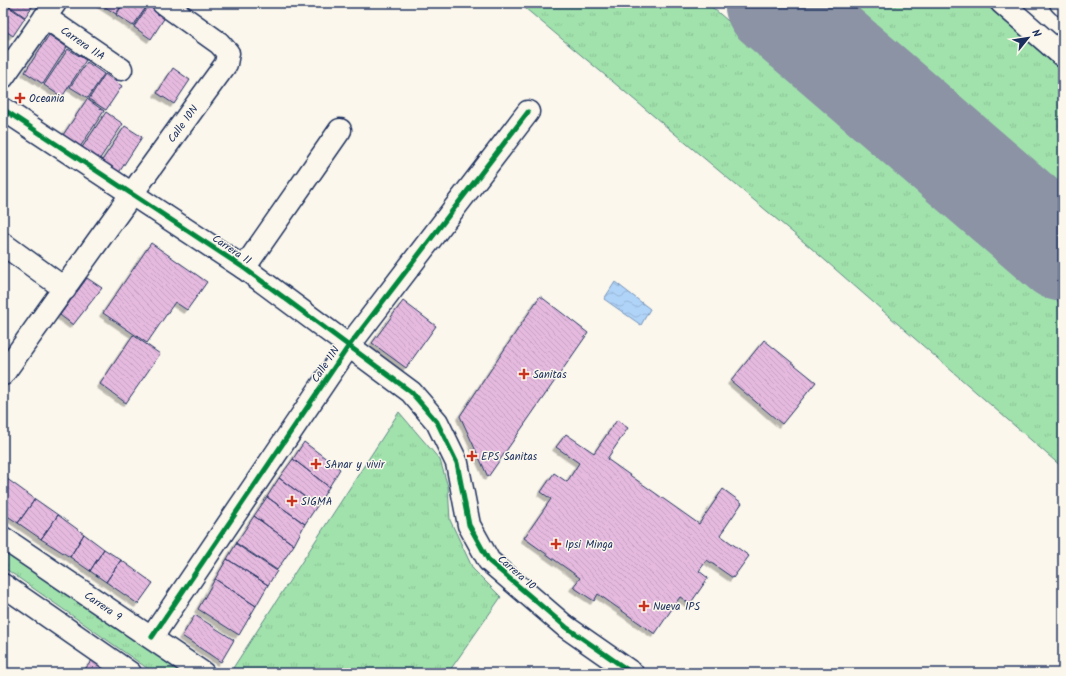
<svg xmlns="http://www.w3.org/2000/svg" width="1066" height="676" viewBox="0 0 1066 676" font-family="Kalam,sans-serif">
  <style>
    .grass { fill: url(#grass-tufts); stroke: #5e8885 }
    .water { fill: url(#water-waves); stroke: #7492ba }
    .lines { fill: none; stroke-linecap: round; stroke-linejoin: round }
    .runway { stroke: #8b93a5; stroke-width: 101 }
    .building { fill: url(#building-back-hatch); stroke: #1b2f5e; filter: url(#shadow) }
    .minor-casing { stroke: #1b2f5e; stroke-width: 25 }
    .major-casing { stroke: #1b2f5e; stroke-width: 25 }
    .minor { stroke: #fbf7ec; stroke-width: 22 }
    .major { stroke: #fbf7ec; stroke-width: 22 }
    .cycleway-casing { stroke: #fbf7ec; stroke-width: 8 }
    .cycleway { stroke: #00873e; stroke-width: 5 }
    .poi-dot { fill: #c8321e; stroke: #fbf7ec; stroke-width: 1.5 }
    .labels { text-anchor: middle; stroke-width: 3; stroke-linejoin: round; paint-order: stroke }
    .street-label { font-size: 11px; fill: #1b2f5e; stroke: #fbf7ec }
    .poi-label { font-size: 11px; fill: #1b2f5e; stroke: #fbf7ec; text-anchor: start }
  </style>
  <defs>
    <pattern id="grass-tufts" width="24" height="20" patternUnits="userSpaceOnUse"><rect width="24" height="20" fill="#a1e2ac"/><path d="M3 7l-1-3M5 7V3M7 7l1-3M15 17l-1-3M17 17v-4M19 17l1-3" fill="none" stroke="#8ac296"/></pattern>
    <pattern id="water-waves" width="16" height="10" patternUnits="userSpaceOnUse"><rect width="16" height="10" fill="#b0d4f8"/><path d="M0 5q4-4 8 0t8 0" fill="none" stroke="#97b6d7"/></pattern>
    <pattern id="building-back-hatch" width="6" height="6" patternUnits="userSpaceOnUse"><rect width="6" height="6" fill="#e6badf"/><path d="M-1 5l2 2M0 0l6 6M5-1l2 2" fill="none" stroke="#c5a0c2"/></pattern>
    <filter id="shadow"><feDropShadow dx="-3.5" dy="3.5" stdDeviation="0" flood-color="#0004"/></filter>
  </defs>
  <rect width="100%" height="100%" fill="#fbf7ec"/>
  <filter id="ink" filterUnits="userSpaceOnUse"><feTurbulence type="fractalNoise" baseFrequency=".025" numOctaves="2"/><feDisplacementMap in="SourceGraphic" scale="8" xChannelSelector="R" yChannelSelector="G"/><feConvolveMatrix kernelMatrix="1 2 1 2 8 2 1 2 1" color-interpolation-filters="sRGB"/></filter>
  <g filter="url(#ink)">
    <path class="grass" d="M 519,3 L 707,3 L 1063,306 L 1063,468 L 811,248 Z
      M 831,3 L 984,3 L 1063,72 L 1063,202 Z
      M 399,412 L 440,460 L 448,487 L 450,520 L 473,569 L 501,597 L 448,673 L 239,673 L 233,668 Z
      M 3,549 L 183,673 L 154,673 L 3,567 Z"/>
    <path class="water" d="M 615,282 L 650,309 L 641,325 L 604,299 Z"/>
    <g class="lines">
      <path class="runway" d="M 775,3 L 1063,251"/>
    </g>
    <path class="building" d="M 3,3 L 25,18 L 13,36 L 3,29 Z
      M 5,3 L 35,3 L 25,17 Z
      M 99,3 L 123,3 L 116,14 Z
      M 124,3 L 149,3 L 133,26 L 116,15 Z
      M 150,3 L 167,14 L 151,39 L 134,27 Z
      M 49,35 L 67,47 L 43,84 L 25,72 Z
      M 68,49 L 86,60 L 62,97 L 44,85 Z
      M 87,62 L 104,74 L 88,98 L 70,87 Z
      M 173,68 L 190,80 L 174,104 L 157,93 Z
      M 105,74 L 122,86 L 106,110 L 89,99 Z
      M 87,99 L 104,111 L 80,147 L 63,135 Z
      M 106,112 L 123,124 L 99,160 L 81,149 Z
      M 125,126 L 142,137 L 118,174 L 101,162 Z
      M 151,243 L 207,282 L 187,310 L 175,302 L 147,343 L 103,313 Z
      M 87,278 L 102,288 L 73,325 L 60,315 Z
      M 540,296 L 588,333 L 488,477 L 460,416 Z
      M 403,301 L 436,326 L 406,368 L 372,343 Z
      M 133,335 L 160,354 L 126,403 L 100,384 Z
      M 764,340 L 816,382 L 782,424 L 731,381 Z
      M 617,420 L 628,428 L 607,459 L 699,524 L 723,489 L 742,503 L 720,535 L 749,556 L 733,578 L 707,560 L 699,571 L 708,578 L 690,604 L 680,597 L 655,634 L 598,594 L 594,601 L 573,587 L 580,578 L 524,538 L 551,499 L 541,492 L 554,473 L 567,482 L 579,463 L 556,447 L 566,434 L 594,453 Z
      M 304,442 L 340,469 L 329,487 L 293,459 Z
      M 293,459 L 329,487 L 317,506 L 279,478 Z
      M 3,476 L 35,499 L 18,523 L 3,513 Z
      M 279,478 L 317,506 L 305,524 L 267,497 Z
      M 267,497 L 305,524 L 294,545 L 254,516 Z
      M 35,499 L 58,515 L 41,539 L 18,523 Z
      M 58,515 L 84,534 L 70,557 L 41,539 Z
      M 254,516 L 294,545 L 277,570 L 236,543 Z
      M 84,534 L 104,549 L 90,571 L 70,557 Z
      M 236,544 L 277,571 L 268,585 L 227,559 Z
      M 104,549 L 121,560 L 106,582 L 90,571 Z
      M 227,559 L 268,585 L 256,606 L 215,579 Z
      M 121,560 L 153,583 L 138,604 L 106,582 Z
      M 215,579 L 256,606 L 239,635 L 198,609 Z
      M 195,615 L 234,640 L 221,662 L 182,636 Z
      M 93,659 L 109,671 L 108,673 L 82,673 Z"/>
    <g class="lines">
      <defs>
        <g id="minor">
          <path d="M 1002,3 L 1063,56"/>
          <path d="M 1061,3 L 1063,5"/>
          <path id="s1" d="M 45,17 L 121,69"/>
          <path d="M 3,77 L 55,3"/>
          <path d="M 3,109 L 244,268 L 411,392 L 437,422 L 457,463 L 469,525 L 489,561 L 566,627 L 632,673"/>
          <path d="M 3,244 L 65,289"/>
          <path d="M 244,268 L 340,130"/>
          <path id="s2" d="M 3,374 C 77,270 151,166 226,64 L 228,53 L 219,43 L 163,3"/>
          <path d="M 152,637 L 348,347 L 528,112"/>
        </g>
        <g id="major">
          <path id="s3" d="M 3,538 L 203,673"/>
          <path d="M 3,585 L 130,673"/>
        </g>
      </defs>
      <use href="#minor" class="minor-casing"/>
      <use href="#major" class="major-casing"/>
      <use href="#minor" class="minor"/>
      <use href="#major" class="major"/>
      <defs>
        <path id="cycleway" d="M 3,109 L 244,268 L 411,392 L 437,422 L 457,463 L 469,525 L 489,561 L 566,627 L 632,673
          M 152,637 L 348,347 L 528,112"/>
      </defs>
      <use href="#cycleway" class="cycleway-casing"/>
      <use href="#cycleway" class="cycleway"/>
    </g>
  </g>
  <g class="poi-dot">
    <path d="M18 92h4v4h4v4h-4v4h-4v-4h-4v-4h4z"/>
    <path d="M522 368h4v4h4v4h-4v4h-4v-4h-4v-4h4z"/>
    <path d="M470 450h4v4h4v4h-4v4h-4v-4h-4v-4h4z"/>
    <path d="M314 458h4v4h4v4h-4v4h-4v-4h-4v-4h4z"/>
    <path d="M290 495h4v4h4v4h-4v4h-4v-4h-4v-4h4z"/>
    <path d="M554 538h4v4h4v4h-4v4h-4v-4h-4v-4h4z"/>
    <path d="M642 600h4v4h4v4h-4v4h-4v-4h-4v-4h4z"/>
  </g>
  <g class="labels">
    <g class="street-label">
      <text dy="4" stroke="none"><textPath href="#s1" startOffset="46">Carrera 11A</textPath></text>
      <text dy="4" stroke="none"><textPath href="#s2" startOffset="308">Calle 10N</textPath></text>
      <text transform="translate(232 249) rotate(34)" y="4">Carrera 11</text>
      <text transform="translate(325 364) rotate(-56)" y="4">Calle 11N</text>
      <text transform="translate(517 572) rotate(41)" y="4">Carrera 10</text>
      <text dy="4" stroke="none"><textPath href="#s3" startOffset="121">Carrera 9</textPath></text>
    </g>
    <g class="poi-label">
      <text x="29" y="102">Oceania</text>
      <text x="533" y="378">Sanitas</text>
      <text x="481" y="460">EPS Sanitas</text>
      <text x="325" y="468">SAnar y vivir</text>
      <text x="301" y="505">SIGMA</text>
      <text x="565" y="548">Ipsi Minga</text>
      <text x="653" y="610">Nueva IPS</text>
    </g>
  </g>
  <rect width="1066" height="676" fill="none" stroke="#fbf7ec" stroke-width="16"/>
  <rect x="8" y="8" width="1050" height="660" fill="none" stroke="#1b2f5e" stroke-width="1.5" filter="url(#ink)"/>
  <g transform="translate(1028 38) rotate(60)" stroke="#fbf7ec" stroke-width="3" paint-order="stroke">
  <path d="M0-3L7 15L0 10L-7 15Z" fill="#1b2f5e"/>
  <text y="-6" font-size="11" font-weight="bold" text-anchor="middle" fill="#1b2f5e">N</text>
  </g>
</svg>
